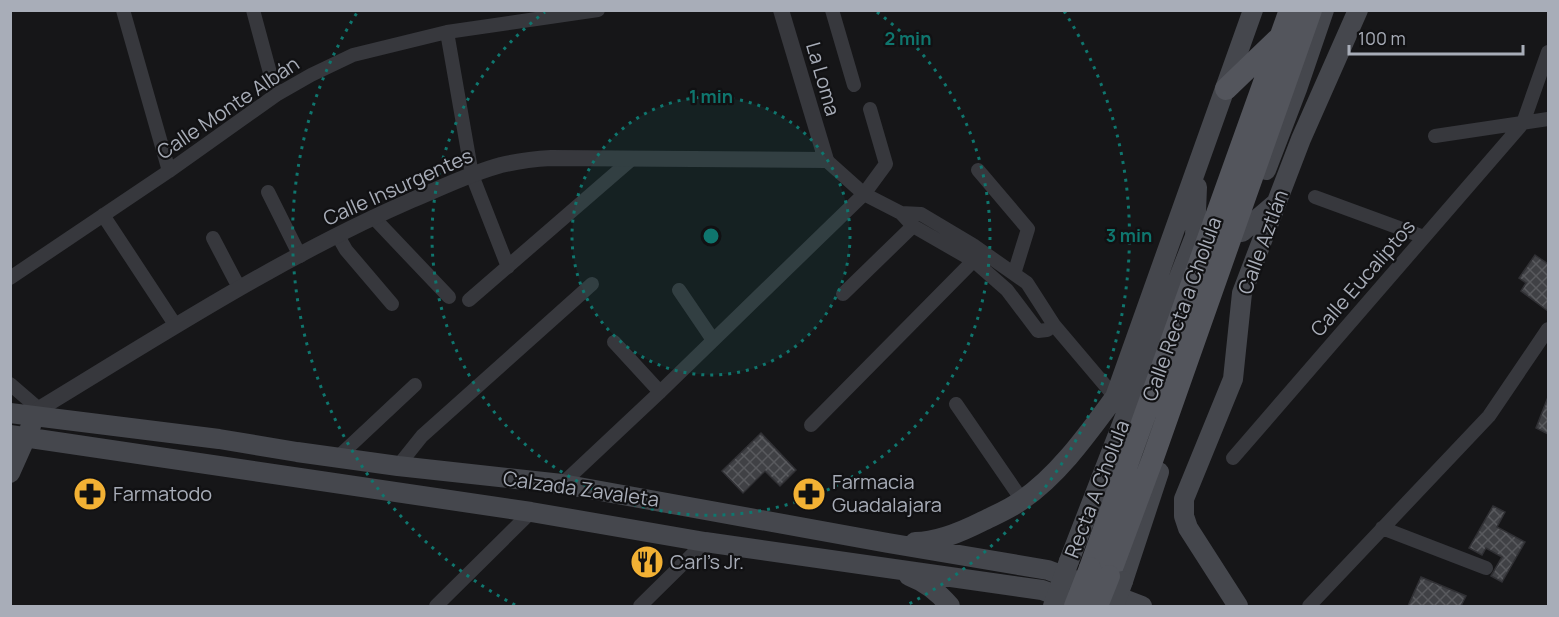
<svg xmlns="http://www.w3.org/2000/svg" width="1559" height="617" viewBox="0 0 1559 617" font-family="Manrope,sans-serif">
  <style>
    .building { fill: url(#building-cross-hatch); stroke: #303034; stroke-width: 1.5 }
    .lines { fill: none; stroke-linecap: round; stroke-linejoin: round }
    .minor { stroke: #37383d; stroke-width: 14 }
    .tertiary { stroke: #37383d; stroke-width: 16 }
    .secondary { stroke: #45474d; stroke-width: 20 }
    .primary { stroke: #53555c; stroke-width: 22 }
    .secondary-bridge { stroke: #45474d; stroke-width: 20 }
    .primary-bridge { stroke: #53555c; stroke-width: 22 }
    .ring { fill: none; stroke: #0f766e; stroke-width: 3; stroke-dasharray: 3 6 }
    .labels { text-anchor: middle; stroke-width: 4.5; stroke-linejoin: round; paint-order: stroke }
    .street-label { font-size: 20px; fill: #a8adb8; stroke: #111113 }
    .poi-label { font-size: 20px; fill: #a8adb8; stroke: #111113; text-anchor: start }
    .centre { fill: #0f766e; stroke: #111113; stroke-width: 3 }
    .ring-label { font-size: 18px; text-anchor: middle; font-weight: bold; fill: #0f766e; stroke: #111113; stroke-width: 4.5; stroke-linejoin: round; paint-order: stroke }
  </style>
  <defs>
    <pattern id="building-cross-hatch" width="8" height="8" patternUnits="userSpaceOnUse" patternTransform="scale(1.5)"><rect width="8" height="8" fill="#404145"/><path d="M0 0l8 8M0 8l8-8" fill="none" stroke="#595a5e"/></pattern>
  </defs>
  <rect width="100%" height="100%" fill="#161618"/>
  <path class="building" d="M 1535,255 L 1548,264 L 1548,311 L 1521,291 L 1526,283 L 1519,278 Z
    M 1548,397 L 1548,434 L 1536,428 Z
    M 761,433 L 796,470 L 780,486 L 765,471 L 743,493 L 722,471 Z
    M 1493,506 L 1505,512 L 1497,527 L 1525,542 L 1502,582 L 1491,576 L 1502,557 L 1486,548 L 1482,555 L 1469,548 Z
    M 1421,577 L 1466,596 L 1461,606 L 1408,606 Z"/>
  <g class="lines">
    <path class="minor" d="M 123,10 L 169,171
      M 253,10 L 276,95
      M 832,10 L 854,85
      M 447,32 L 472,175 L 508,267
      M 1435,136 L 1548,119
      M 826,160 L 864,194 L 901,213 L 913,226 L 974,261 L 1007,290 L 1038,331 L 1047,330 L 1054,325
      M 978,170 L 1028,229 L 1014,274
      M 268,192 L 300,256
      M 1315,197 L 1424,237
      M 901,213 L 921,214 L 973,245 L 1027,283 L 1054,325 L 1115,397
      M 103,215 L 176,326
      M 373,217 L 449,297
      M 338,236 L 346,250 L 392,304
      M 213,238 L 235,280 L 240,287
      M 10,278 L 169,171 L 276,95 L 311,75 L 353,55 L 447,32 L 598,10
      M 679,290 L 713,340
      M 843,294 L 913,226
      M 469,300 L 633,158
      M 614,342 L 660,392
      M 10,384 L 39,409
      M 956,404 L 1022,500
      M 811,425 L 979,255
      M 337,458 L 415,385
      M 1233,458 L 1523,123 L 1548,52
      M 398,466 L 422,436 L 592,284
      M 562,484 L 660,392 L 864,194 L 886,164 L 870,109
      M 1382,528 L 1486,568
      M 436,606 L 531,512
      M 640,606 L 705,542
      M 1309,606 L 1489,416 L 1548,329"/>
    <path class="tertiary" d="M 35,416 L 39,409 C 161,335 281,257 412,200 C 441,188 471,173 501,165 C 518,161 534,159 551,158 L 826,160 L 781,10"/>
    <path class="secondary" d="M 1266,170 L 1297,89 L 1324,10
      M 1242,232 L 1276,203
      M 10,413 L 219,439 L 297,452 L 398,466 L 562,484 L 888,543 L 1048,570 L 1142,606
      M 10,435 L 531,512 L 705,542 L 1042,590 L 1073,601
      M 10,473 L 31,426
      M 915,542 C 938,542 961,532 981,522 C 995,515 1010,509 1022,500 C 1059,475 1089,432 1115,397 L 1253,10
      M 1069,561 L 1195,236 L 1197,187
      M 909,576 C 925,582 939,593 950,606
      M 1123,581 L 1159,472
      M 1238,606 L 1188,528 L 1184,516 L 1184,499 L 1233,379 L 1242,293 L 1301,139 L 1358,10"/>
    <path class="primary" d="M 1226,89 L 1277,40
      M 1090,568 L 1290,10
      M 1109,576 L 1153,458 L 1311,10"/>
    <path class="secondary-bridge" d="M 1053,606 L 1069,561
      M 1114,606 L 1123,581"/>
    <path class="primary-bridge" d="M 1075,606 L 1090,568
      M 1097,606 L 1109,576"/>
  </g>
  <circle cx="711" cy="236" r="139" fill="#0f766e" fill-opacity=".12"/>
  <g class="ring">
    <circle cx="711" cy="236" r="139"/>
    <path d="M877 12A279 279 0 1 1 545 12"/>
    <path d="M515 605A418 418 0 0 1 358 11M1064 11A418 418 0 0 1 907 605"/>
  </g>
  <defs>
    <symbol id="pharmacy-disc" viewBox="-11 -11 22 22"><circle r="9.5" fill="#f2b134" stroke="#111113"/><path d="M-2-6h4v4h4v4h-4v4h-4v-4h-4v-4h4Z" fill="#111"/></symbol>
    <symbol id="restaurant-disc" viewBox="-11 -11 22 22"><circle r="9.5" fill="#f2b134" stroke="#111113"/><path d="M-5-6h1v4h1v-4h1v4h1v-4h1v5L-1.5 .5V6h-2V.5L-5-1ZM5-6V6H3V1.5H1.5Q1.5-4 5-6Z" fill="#111"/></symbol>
  </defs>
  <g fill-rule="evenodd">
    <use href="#pharmacy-disc" x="71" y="475" width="38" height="38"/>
    <use href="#pharmacy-disc" x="790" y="475" width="38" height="38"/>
    <use href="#restaurant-disc" x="628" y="543" width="38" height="38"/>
  </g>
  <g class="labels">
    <g class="street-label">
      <text transform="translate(823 79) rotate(74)" y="7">La Loma</text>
      <text transform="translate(228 108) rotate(-34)" y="7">Calle Monte Albán</text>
      <text transform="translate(398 187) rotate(-24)" y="7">Calle Insurgentes</text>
      <text transform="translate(1263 242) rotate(-70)" y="7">Calle Aztlán</text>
      <text transform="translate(1363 278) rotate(-49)" y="7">Calle Eucaliptos</text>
      <text transform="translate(1182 309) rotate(-70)" y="7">Calle Recta a Cholula</text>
      <text transform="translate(581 489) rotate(8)" y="7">Calzada Zavaleta</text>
      <text transform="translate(1097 489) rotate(-69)" y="7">Recta A Cholula</text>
    </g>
    <g class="poi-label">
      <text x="832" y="489">Farmacia<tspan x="832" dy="23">Guadalajara</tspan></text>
      <text x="113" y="501">Farmatodo</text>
      <text x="670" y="569">Carl's Jr.</text>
    </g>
  </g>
  <circle cx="711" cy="236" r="9" class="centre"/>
  <g class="ring-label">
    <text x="908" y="45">2 min</text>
    <text x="711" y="103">1 min</text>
    <text x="1129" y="242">3 min</text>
  </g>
  <rect width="1559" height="617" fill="none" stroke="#a8adb8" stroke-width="24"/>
  <path d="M1349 45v9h174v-9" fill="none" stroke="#a8adb8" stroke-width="3"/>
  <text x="1358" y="45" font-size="18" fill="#a8adb8" stroke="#111113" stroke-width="4.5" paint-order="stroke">100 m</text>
</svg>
